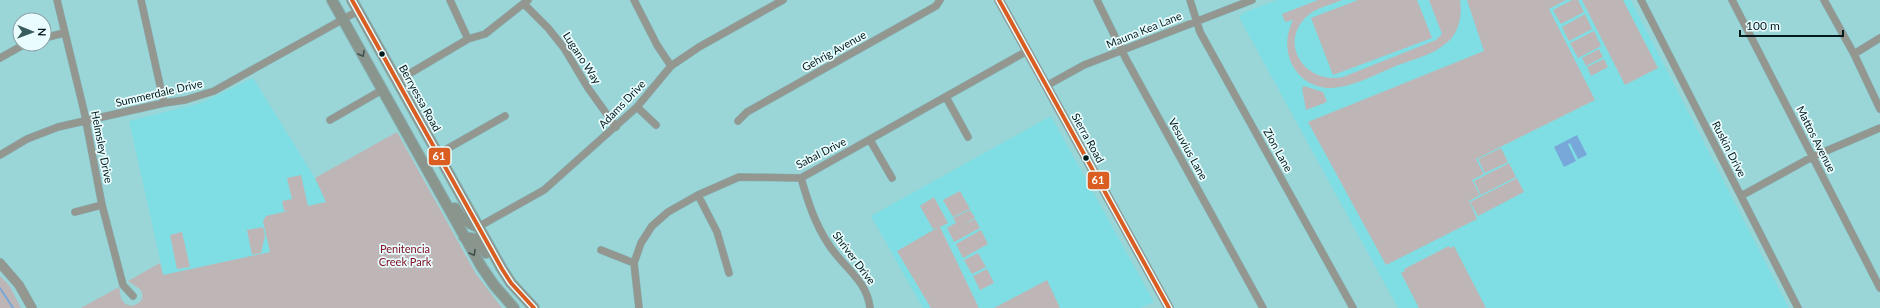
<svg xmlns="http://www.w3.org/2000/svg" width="1880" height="308" viewBox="0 0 1880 308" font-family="Lato,sans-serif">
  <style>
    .built { fill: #7fdee3 }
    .green { fill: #beb6b6 }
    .water { fill: #78a8da }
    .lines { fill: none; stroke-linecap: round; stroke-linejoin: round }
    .stream { stroke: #78a8da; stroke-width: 2 }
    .minor-casing { stroke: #87b3b5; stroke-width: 8 }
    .tertiary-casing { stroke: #87b3b5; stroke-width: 10 }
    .secondary-casing { stroke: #87b3b5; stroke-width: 12 }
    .minor { stroke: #93978f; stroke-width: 7 }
    .tertiary { stroke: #93978f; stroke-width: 9 }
    .secondary { stroke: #8a958d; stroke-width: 10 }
    .bus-1-casing { stroke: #eafdfe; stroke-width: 7 }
    .bus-1 { stroke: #da5e22; stroke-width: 4 }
    .oneway { stroke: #40524f }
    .bus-dot { fill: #041b1d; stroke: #eafdfe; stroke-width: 1.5 }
    .labels { text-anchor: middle; stroke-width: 3.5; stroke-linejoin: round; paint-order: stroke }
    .street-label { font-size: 11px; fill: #041b1d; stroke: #eafdfe }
    .park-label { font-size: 11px; fill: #831223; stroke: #eafdfe }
    .line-badge { stroke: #eafdfe; stroke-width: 1.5 }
    .badge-label { font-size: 11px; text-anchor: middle; font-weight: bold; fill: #fff }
  </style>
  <rect width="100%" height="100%" fill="#9ad5d8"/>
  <path class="built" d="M 1277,0 L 1631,0 L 1789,308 L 1398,308 L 1239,17 L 1245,12 Z
    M 253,78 L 315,178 L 343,234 L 171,308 L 129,121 L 201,103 Z
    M 1051,116 L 1154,302 L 1140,308 L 923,308 L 871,216 Z"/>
  <path class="green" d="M 1318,0 L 1342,0 C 1330,5 1315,8 1306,17 C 1278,45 1306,85 1343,77 L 1436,40 L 1442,34 L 1429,0 L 1460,0 C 1462,14 1460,29 1450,40 C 1445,44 1440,48 1435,51 C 1423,57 1410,61 1398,65 C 1379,73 1349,89 1328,88 C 1293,85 1278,49 1293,20 L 1285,22 L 1282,14 Z
    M 1358,0 L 1417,0 L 1432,38 L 1333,75 L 1311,18 Z
    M 1467,0 L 1566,0 L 1549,9 L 1595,100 L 1476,159 L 1484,174 L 1472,180 L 1480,195 L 1469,201 L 1477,219 L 1386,265 L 1308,122 L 1484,51 Z
    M 1572,0 L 1578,0 L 1584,12 L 1561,24 L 1553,10 Z
    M 1582,0 L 1623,0 L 1658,68 L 1625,85 Z
    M 1585,14 L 1592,29 L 1569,41 L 1562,27 Z
    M 1594,31 L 1601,46 L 1578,58 L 1570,43 Z
    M 1599,49 L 1603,57 L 1586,66 L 1582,58 Z
    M 1604,59 L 1608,67 L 1591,76 L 1587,67 Z
    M 1304,86 L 1323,92 L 1327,102 L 1306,110 L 1302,88 Z
    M 397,132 L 476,274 L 502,308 L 81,308 L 119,287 C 120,291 120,297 122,300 C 127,308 137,307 142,299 C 144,288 136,287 128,281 L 160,263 L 163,275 L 270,252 L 263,221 L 266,216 L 288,211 L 284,211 L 282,201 L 292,199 L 287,178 L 301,175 L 308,206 L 326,202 L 315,178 Z
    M 1501,148 L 1508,162 L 1485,173 L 1478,159 Z
    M 1509,163 L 1516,177 L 1481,195 L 1474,181 Z
    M 1517,178 L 1524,192 L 1478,216 L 1470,202 Z
    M 960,191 L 970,209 L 953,217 L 943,200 Z
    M 934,197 L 948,223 L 940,227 L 979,308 L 931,308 L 897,251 L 937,228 L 933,229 L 920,206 Z
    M 970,210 L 975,218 L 963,225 L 975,219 L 980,228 L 954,242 L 947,228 L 956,223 L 953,218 Z
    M 263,227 L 265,236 L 261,253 L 252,255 L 247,230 Z
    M 981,230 L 988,244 L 963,258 L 956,244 Z
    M 182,232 L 190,267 L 177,269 L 170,235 Z
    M 1449,246 L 1450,248 L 1454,246 L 1486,308 L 1419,308 L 1401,273 L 1405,271 L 1404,269 Z
    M 978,253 L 986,267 L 972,274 L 964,260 Z
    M 987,269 L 994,283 L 980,290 L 973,276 Z
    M 0,276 L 9,285 L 21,308 L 0,308 Z
    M 1047,280 L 1060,308 L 994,308 Z"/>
  <path class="water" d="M 1577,135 L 1587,155 L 1578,159 L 1570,143 L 1568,144 L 1576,161 L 1564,167 L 1554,147 Z"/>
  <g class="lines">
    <path class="stream" d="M 0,288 L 13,308"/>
    <defs>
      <path id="minor" d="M 57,0 L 84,111 L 102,205 L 123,285 L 133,296
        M 141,0 L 164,103
        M 450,0 L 468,39
        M 634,0 L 657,45 L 671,66
        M 1097,0 L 1126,59 L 1263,308
        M 1190,0 L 1200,32 L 1353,308
        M 1641,0 L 1798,308
        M 1732,0 L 1880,288
        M 1824,0 L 1854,54 L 1880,109
        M 524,4 L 548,28 L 564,48 L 588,88 L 616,127
        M 44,38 L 64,33
        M 1854,54 L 1880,38
        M 0,58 L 25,44
        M 397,81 L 468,39 L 485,34 L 528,0
        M 1046,86 L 1084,65 L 1252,0
        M 946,97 L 968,137
        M 637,107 L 656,125
        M 330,120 L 382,90
        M 738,121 L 747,112 L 936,6 L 940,0
        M 870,140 L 892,178
        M 438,154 L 505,116
        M 0,155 L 27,139 L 58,127 L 164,103 L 185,100 L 214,91 L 358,11
        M 801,178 C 808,202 815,224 829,245 C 843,267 867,280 870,308
        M 698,195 L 717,232 L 729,273
        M 1741,196 L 1812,157 L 1880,128
        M 75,212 L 102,205
        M 478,227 L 544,190 L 637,107 L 671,66 L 699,47 L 783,0
        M 601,250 L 634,263
        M 639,308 L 634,263 L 641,243 L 652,226 L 668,212 L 698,195 L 739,177 L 801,178 L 1027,51"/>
      <path id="tertiary" d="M 999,0 L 1169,308
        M 0,263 L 19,285 L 32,308"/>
      <path id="secondary" d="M 332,0 L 481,266 L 494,285 L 514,308
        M 352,0 L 502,269 L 511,283 L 534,308
        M 455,208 C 461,219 467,223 478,227
        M 464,237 L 476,239 L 486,253"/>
    </defs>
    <use href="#minor" class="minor-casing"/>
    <use href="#tertiary" class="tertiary-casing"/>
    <use href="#secondary" class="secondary-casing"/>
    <use href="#minor" class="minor"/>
    <use href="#tertiary" class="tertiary"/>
    <use href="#secondary" class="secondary"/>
    <defs>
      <path id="bus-1" d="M 352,0 L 502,269 L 511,283 L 534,308
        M 999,0 L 1169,308"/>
    </defs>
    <use href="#bus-1" class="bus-1-casing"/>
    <use href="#bus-1" class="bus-1"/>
  </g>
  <defs><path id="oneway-chevron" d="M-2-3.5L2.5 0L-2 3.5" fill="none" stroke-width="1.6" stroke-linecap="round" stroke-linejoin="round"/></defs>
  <g class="oneway">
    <use href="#oneway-chevron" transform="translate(362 54) rotate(61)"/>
    <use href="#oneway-chevron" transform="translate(473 253) rotate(60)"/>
  </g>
  <g class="bus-dot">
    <circle cx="382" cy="54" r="3.5"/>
    <circle cx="1086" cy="158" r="3.5"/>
  </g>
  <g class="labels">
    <g class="street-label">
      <text transform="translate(1144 30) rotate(-22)" y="4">Mauna Kea Lane</text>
      <text transform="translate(834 51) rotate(-29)" y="4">Gehrig Avenue</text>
      <text transform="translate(582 58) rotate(57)" y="4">Lugano Way</text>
      <text transform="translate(159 93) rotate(-13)" y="4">Summerdale Drive</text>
      <text transform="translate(420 98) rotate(61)" y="4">Berryessa Road</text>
      <text transform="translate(622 104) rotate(-46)" y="4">Adams Drive</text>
      <text transform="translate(1088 138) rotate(61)" y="4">Sierra Road</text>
      <text transform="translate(1816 139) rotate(63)" y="4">Mattos Avenue</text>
      <text transform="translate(102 147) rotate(79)" y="4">Helmsley Drive</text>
      <text transform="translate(1188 149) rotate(61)" y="4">Vesuvius Lane</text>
      <text transform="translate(1729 149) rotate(63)" y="4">Ruskin Drive</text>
      <text transform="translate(1278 150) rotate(61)" y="4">Zion Lane</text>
      <text transform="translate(821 153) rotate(-27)" y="4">Sabal Drive</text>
      <text transform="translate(854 258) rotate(53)" y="4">Shriver Drive</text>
    </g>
    <g class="park-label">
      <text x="405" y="253">Penitencia<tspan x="405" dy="13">Creek Park</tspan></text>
    </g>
  </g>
  <g class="line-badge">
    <rect x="428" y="147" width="23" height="19" rx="4" fill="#da5e22"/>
    <rect x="1087" y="171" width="23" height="19" rx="4" fill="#da5e22"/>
  </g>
  <g class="badge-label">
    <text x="439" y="160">61</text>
    <text x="1098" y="184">61</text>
  </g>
  <g transform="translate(32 32) rotate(91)"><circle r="19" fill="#eafdfe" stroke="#8ea3a4"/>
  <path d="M0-3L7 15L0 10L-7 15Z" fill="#385c5e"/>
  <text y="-6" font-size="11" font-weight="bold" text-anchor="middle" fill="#041b1d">N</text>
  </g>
  <path d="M1740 30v6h103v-6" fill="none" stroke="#041b1d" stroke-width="2"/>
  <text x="1746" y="30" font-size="12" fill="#041b1d" stroke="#eafdfe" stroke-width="3" paint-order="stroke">100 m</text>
</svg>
